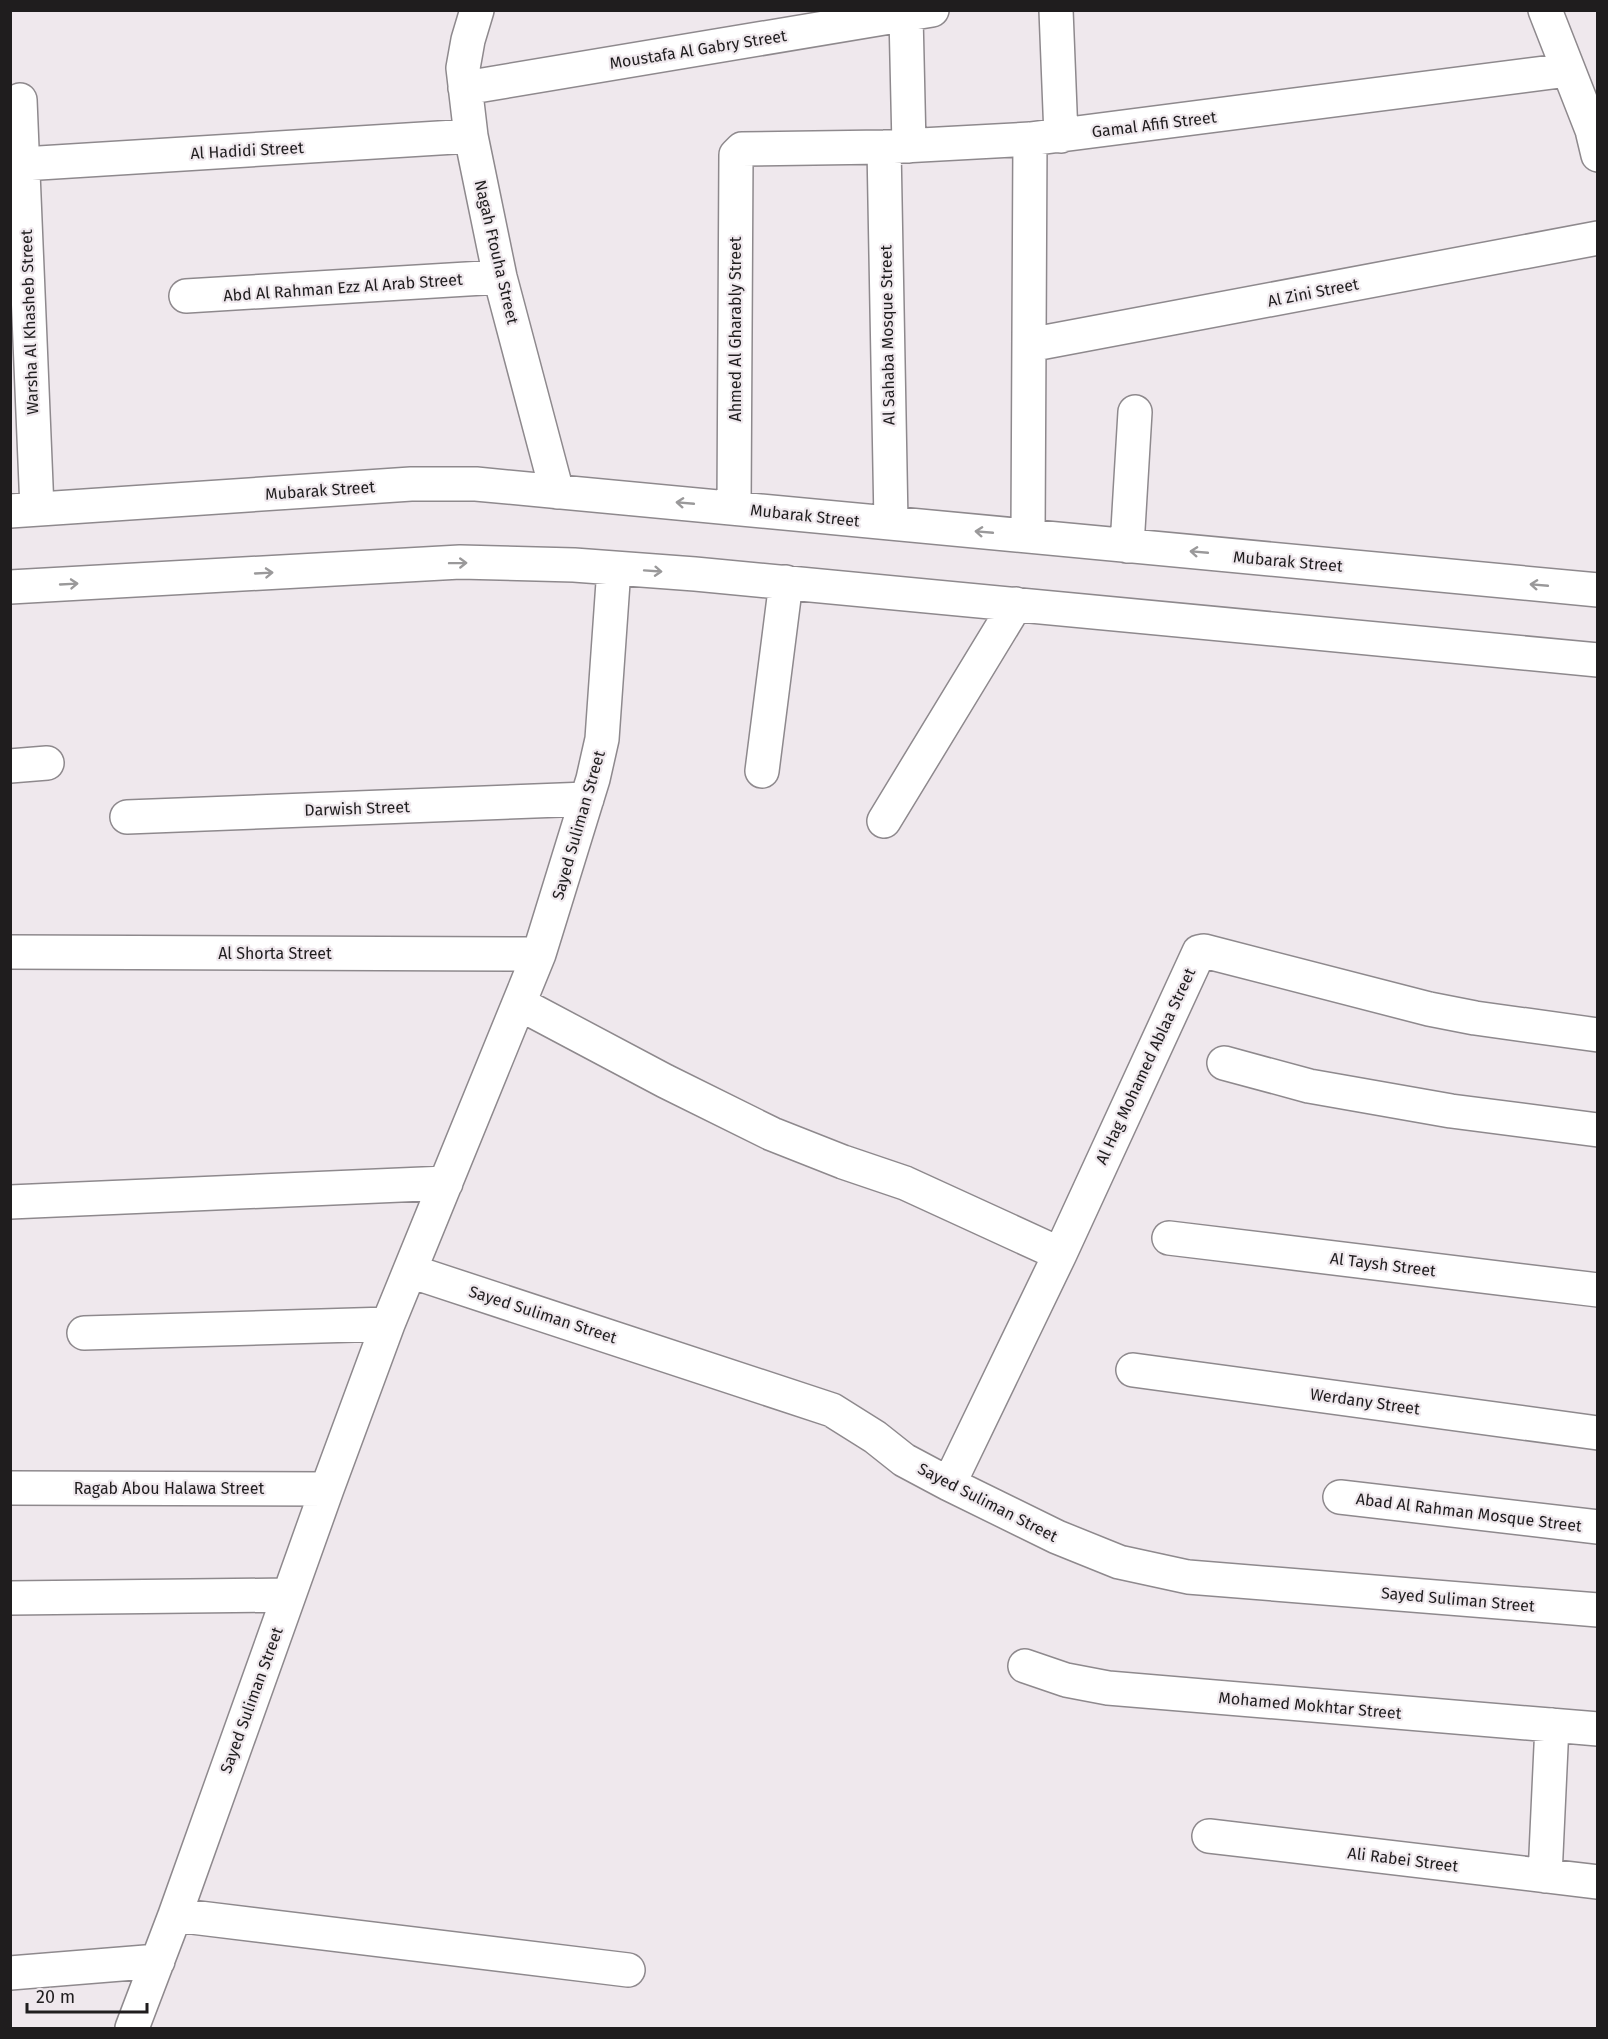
<svg xmlns="http://www.w3.org/2000/svg" width="1608" height="2039" viewBox="0 0 1608 2039" font-family="'Fira Sans',sans-serif">
  <style>
    .lines { fill: none; stroke-linecap: round; stroke-linejoin: round }
    .street-casing { stroke: #8e898d; stroke-width: 36 }
    .street { stroke: #fff; stroke-width: 33 }
    .oneway { stroke: #9a999a }
    .labels { text-anchor: middle; stroke-width: 4.5; stroke-linejoin: round; paint-order: stroke }
    .street-label { font-size: 16px; fill: #1f1d1e; stroke: #efe8ed }
  </style>
  <rect width="100%" height="100%" fill="#efe8ed"/>
  <g class="lines">
    <defs>
      <path id="street" d="M 477,10 L 468,40 L 463,68 L 471,136 L 500,277 L 557,492
        M 1056,10 L 1061,136
        M 1545,10 L 1592,130 L 1598,155
        M 906,15 L 909,146
        M 465,88 L 932,10
        M 20,100 L 37,509
        M 884,147 L 891,523
        M 23,164 L 471,136
        M 186,296 L 500,277
        M 1029,345 L 1598,238
        M 734,508 L 736,155 L 742,149 L 884,147 L 1030,139 L 1568,70
        M 10,511 L 411,484 L 476,484 L 1598,590
        M 1028,536 L 1030,139
        M 1127,546 L 1135,412
        M 10,587 L 460,562 L 574,565 L 695,574 L 1598,660
        M 10,766 L 47,763
        M 762,771 L 786,582
        M 127,817 L 587,799
        M 884,821 L 1016,604
        M 10,952 L 539,954
        M 520,1004 L 665,1081 L 772,1134 L 843,1162 L 905,1183 L 1060,1254
        M 1224,1063 L 1309,1086 L 1451,1111 L 1598,1130
        M 10,1202 L 446,1183
        M 1169,1238 L 1598,1290
        M 410,1271 L 832,1410 L 875,1437 L 904,1460 L 949,1484 L 1057,1537 L 1119,1562 L 1188,1577 L 1598,1610
        M 84,1333 L 388,1324
        M 1133,1370 L 1598,1433
        M 949,1484 L 1060,1254 L 1199,952 L 1204,951 L 1429,1009 L 1475,1018 L 1598,1035
        M 10,1488 L 327,1489
        M 1340,1497 L 1598,1527
        M 10,1598 L 289,1595
        M 1025,1666 L 1066,1680 L 1108,1688 L 1598,1729
        M 1209,1836 L 1598,1882
        M 1545,1876 L 1552,1725
        M 175,1915 L 628,1970
        M 10,1973 L 158,1961
        M 132,2028 L 175,1915 L 327,1489 L 388,1324 L 539,954 L 593,779 L 602,739 L 614,568"/>
    </defs>
    <use href="#street" class="street-casing"/>
    <use href="#street" class="street"/>
  </g>
  <defs><path id="oneway-shaft" d="M-6 0H5M1.5-3L5.5 0L1.5 3" fill="none" stroke-width="1.6" stroke-linecap="round" stroke-linejoin="round" transform="scale(1.5)"/></defs>
  <g class="oneway">
    <use href="#oneway-shaft" transform="translate(685 503) rotate(-175)"/>
    <use href="#oneway-shaft" transform="translate(984 532) rotate(-175)"/>
    <use href="#oneway-shaft" transform="translate(1199 552) rotate(-175)"/>
    <use href="#oneway-shaft" transform="translate(458 563) rotate(-1)"/>
    <use href="#oneway-shaft" transform="translate(653 571) rotate(4)"/>
    <use href="#oneway-shaft" transform="translate(264 573) rotate(-3)"/>
    <use href="#oneway-shaft" transform="translate(69 584) rotate(-3)"/>
    <use href="#oneway-shaft" transform="translate(1539 585) rotate(-175)"/>
  </g>
  <g class="labels">
    <g class="street-label">
      <text transform="translate(698 49) rotate(-9)" y="6">Moustafa Al Gabry Street</text>
      <text transform="translate(1154 124) rotate(-7)" y="6">Gamal Afifi Street</text>
      <text transform="translate(247 150) rotate(-3)" y="6">Al Hadidi Street</text>
      <text transform="translate(497 252) rotate(77)" y="6">Nagah Ftouha Street</text>
      <text transform="translate(343 287) rotate(-4)" y="6">Abd Al Rahman Ezz Al Arab Street</text>
      <text transform="translate(1313 292) rotate(-11)" y="6">Al Zini Street</text>
      <text transform="translate(29 322) rotate(-92)" y="6">Warsha Al Khasheb Street</text>
      <text transform="translate(735 329) rotate(-90)" y="6">Ahmed Al Gharably Street</text>
      <text transform="translate(887 335) rotate(-91)" y="6">Al Sahaba Mosque Street</text>
      <text transform="translate(320 490) rotate(-4)" y="6">Mubarak Street</text>
      <text transform="translate(805 515) rotate(6)" y="6">Mubarak Street</text>
      <text transform="translate(1288 561) rotate(5)" y="6">Mubarak Street</text>
      <text transform="translate(357 808) rotate(-2)" y="6">Darwish Street</text>
      <text transform="translate(578 825) rotate(-74)" y="6">Sayed Suliman Street</text>
      <text x="275" y="959">Al Shorta Street</text>
      <text transform="translate(1145 1066) rotate(-65)" y="6">Al Hag Mohamed Ablaa Street</text>
      <text transform="translate(1383 1264) rotate(7)" y="6">Al Taysh Street</text>
      <text transform="translate(543 1314) rotate(18)" y="6">Sayed Suliman Street</text>
      <text transform="translate(1365 1401) rotate(8)" y="6">Werdany Street</text>
      <text x="169" y="1494">Ragab Abou Halawa Street</text>
      <text transform="translate(988 1502) rotate(27)" y="6">Sayed Suliman Street</text>
      <text transform="translate(1469 1512) rotate(7)" y="6">Abad Al Rahman Mosque Street</text>
      <text transform="translate(1458 1599) rotate(5)" y="6">Sayed Suliman Street</text>
      <text transform="translate(251 1700) rotate(-70)" y="6">Sayed Suliman Street</text>
      <text transform="translate(1310 1705) rotate(5)" y="6">Mohamed Mokhtar Street</text>
      <text transform="translate(1403 1859) rotate(7)" y="6">Ali Rabei Street</text>
    </g>
  </g>
  <rect width="1608" height="2039" fill="none" stroke="#1f1d1e" stroke-width="24"/>
  <path d="M27 2003v9h120v-9" fill="none" stroke="#1f1d1e" stroke-width="3"/>
  <text x="36" y="2003" font-size="18" fill="#1f1d1e" stroke="#efe8ed" stroke-width="4.5" paint-order="stroke">20 m</text>
</svg>
